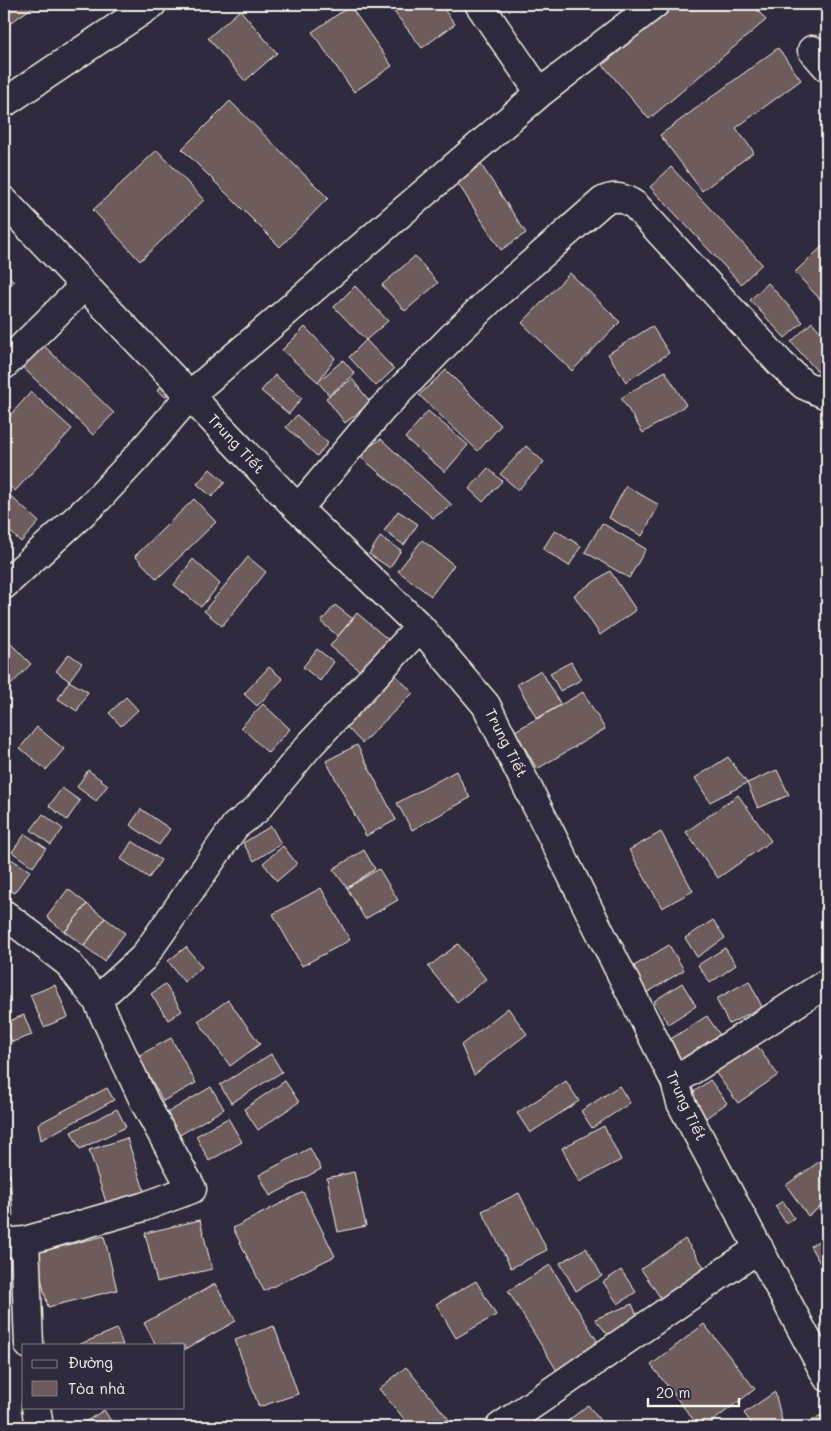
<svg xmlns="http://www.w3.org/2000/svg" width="831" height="1431" viewBox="0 0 831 1431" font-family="Mali,sans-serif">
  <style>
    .building { fill: #6e5b5b; stroke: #f4f1e8 }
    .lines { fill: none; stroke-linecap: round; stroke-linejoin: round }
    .minor-casing { stroke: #f4f1e8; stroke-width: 31 }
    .minor { stroke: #2f2a3d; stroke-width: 28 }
    .labels { text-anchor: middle; stroke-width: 4; stroke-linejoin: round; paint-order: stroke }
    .street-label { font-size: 15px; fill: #f4f1e8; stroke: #2f2a3d }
  </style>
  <rect width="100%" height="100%" fill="#2f2a3d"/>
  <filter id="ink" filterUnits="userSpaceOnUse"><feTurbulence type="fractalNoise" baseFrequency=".02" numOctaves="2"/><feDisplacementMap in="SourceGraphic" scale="10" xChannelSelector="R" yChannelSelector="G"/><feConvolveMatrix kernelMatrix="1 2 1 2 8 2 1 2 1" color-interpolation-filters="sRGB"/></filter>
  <g filter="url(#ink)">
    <path class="building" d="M 4,4 L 37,4 L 9,24 L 4,16 Z
      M 388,4 L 440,4 L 455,24 L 422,48 Z
      M 675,4 L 752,4 L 766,20 L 649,119 L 603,65 Z
      M 818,4 L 827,4 L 827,14 Z
      M 350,6 L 392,66 L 354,92 L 312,32 Z
      M 240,10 L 277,53 L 245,81 L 208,38 Z
      M 778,48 L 801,80 L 736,128 L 754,152 L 702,191 L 660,135 Z
      M 230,101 L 328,198 L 280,247 L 182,149 Z
      M 157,150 L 204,200 L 140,261 L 93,210 Z
      M 480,163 L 526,233 L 501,250 L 455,179 Z
      M 671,167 L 762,264 L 741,284 L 650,187 Z
      M 827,242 L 827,307 L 795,272 Z
      M 415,256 L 438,283 L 405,311 L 382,285 Z
      M 4,270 L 14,282 L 4,291 Z
      M 570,273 L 620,322 L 572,371 L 522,323 Z
      M 768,283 L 803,322 L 785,338 L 750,300 Z
      M 355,286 L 388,321 L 366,340 L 334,307 Z
      M 812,322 L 827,339 L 827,382 L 791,342 Z
      M 652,326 L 669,353 L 626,382 L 608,354 Z
      M 305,327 L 335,358 L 318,382 L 282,350 Z
      M 36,338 L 114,413 L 93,435 L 15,360 Z
      M 366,340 L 394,369 L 376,386 L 349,357 Z
      M 343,360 L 355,374 L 329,395 L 318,382 Z
      M 446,370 L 501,425 L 478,451 L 419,395 Z
      M 665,371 L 686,405 L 643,433 L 621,398 Z
      M 275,375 L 302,398 L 289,414 L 261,391 Z
      M 352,379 L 371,403 L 345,423 L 326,398 Z
      M 164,381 L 173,387 L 166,397 L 157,391 Z
      M 31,392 L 72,429 L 15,491 L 4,481 L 4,422 Z
      M 428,411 L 468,445 L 445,472 L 405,438 Z
      M 297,415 L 328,443 L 317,456 L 286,427 Z
      M 381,439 L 452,505 L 433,518 L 357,454 Z
      M 526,446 L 544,462 L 518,490 L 500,474 Z
      M 488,468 L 502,481 L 483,502 L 469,489 Z
      M 210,469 L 225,482 L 212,497 L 197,484 Z
      M 626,486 L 659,505 L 642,536 L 609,518 Z
      M 6,492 L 39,522 L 21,542 L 4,526 L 4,494 Z
      M 194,499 L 216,522 L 157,579 L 135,556 Z
      M 398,511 L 418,524 L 404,545 L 384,531 Z
      M 602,523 L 646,549 L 629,578 L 585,552 Z
      M 555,530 L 581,546 L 569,566 L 543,549 Z
      M 380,537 L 401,550 L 390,568 L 369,554 Z
      M 422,540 L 454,565 L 431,596 L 398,571 Z
      M 248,557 L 266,572 L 222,626 L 204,611 Z
      M 193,559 L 220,584 L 201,607 L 174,585 Z
      M 610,571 L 636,610 L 600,635 L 574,595 Z
      M 335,605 L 353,619 L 338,636 L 321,622 Z
      M 357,613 L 391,642 L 364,674 L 330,646 Z
      M 9,642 L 31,664 L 5,691 L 4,647 Z
      M 317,649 L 334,662 L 320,681 L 303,667 Z
      M 69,654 L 82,663 L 69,681 L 56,671 Z
      M 571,662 L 581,680 L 560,691 L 550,673 Z
      M 269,667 L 283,679 L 257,706 L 244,694 Z
      M 541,670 L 561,705 L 537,719 L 517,684 Z
      M 393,672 L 413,693 L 362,743 L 342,722 Z
      M 69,681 L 88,692 L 77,711 L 58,699 Z
      M 583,692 L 605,729 L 537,769 L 515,731 Z
      M 126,697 L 138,710 L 121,726 L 109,713 Z
      M 263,704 L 290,729 L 268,753 L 241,727 Z
      M 37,727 L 64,749 L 46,770 L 20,748 Z
      M 357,745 L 396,820 L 366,836 L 326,761 Z
      M 728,757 L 747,783 L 710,802 L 695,778 Z
      M 88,770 L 108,785 L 96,801 L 77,787 Z
      M 777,770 L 789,795 L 758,808 L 747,783 Z
      M 456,771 L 470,798 L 412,830 L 397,803 Z
      M 62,788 L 80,801 L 67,820 L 49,806 Z
      M 738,795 L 771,841 L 718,878 L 686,832 Z
      M 141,809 L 170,829 L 159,845 L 130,825 Z
      M 43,814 L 63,829 L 51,845 L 31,830 Z
      M 271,826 L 281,844 L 254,861 L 243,843 Z
      M 661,832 L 693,891 L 662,908 L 629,850 Z
      M 25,834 L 46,848 L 33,867 L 12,852 Z
      M 132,841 L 161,860 L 149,878 L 121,859 Z
      M 283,846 L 297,864 L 277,881 L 263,863 Z
      M 364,850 L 375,869 L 347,888 L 333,869 Z
      M 11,859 L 30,871 L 14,893 L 4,887 L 4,869 Z
      M 379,869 L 398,900 L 365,919 L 347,888 Z
      M 321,888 L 350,940 L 302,966 L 273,914 Z
      M 68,889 L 87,904 L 65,932 L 47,917 Z
      M 87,904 L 105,918 L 84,946 L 65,932 Z
      M 105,918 L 125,933 L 104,961 L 84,946 Z
      M 713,920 L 725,938 L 697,957 L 685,938 Z
      M 458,944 L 486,979 L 457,1002 L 428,967 Z
      M 669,945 L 684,970 L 645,994 L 629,969 Z
      M 186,947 L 202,967 L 184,982 L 168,961 Z
      M 725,948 L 736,965 L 710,983 L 698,965 Z
      M 749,981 L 762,1007 L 729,1024 L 716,999 Z
      M 682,983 L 696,1006 L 668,1024 L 654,1001 Z
      M 165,984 L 182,1011 L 168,1020 L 151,994 Z
      M 55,985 L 68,1017 L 44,1027 L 30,995 Z
      M 4,989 L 10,1000 L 4,1003 Z
      M 228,1000 L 260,1044 L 230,1066 L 198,1021 Z
      M 508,1008 L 527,1034 L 474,1075 L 461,1045 Z
      M 24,1015 L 32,1035 L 12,1042 L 5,1023 Z
      M 707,1016 L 720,1035 L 681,1059 L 669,1040 Z
      M 171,1038 L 196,1083 L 163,1101 L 138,1056 Z
      M 752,1039 L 778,1075 L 738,1103 L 712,1068 Z
      M 271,1054 L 282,1072 L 231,1103 L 220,1085 Z
      M 710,1080 L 727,1103 L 703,1120 L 687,1097 Z
      M 285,1081 L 299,1102 L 258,1130 L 244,1109 Z
      M 566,1081 L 579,1101 L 530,1133 L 517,1113 Z
      M 619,1086 L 630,1103 L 592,1128 L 581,1111 Z
      M 211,1087 L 224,1109 L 178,1136 L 165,1114 Z
      M 107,1088 L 114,1100 L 41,1140 L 38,1124 Z
      M 117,1109 L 126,1127 L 80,1149 L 71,1132 Z
      M 228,1118 L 242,1142 L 209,1161 L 196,1136 Z
      M 604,1126 L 621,1160 L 579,1182 L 562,1148 Z
      M 127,1138 L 145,1193 L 107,1205 L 89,1150 Z
      M 310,1148 L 321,1169 L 270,1196 L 259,1175 Z
      M 826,1157 L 827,1202 L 808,1216 L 786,1185 Z
      M 354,1172 L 366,1226 L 338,1232 L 327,1178 Z
      M 10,1174 L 13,1216 L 4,1217 L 4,1175 Z
      M 303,1192 L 335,1256 L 264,1291 L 233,1228 Z
      M 519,1193 L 547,1250 L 511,1268 L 482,1211 Z
      M 783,1201 L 794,1218 L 786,1223 L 775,1206 Z
      M 200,1220 L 212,1269 L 157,1282 L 145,1233 Z
      M 104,1236 L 117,1290 L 48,1307 L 35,1253 Z
      M 824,1238 L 827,1244 L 827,1271 L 825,1272 L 810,1246 Z
      M 685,1239 L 706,1270 L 662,1300 L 641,1269 Z
      M 586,1248 L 602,1276 L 576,1291 L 560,1263 Z
      M 550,1265 L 601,1347 L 559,1374 L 508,1291 Z
      M 621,1270 L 636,1292 L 618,1304 L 603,1282 Z
      M 476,1281 L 496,1315 L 456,1338 L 436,1304 Z
      M 215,1284 L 236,1321 L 184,1350 L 184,1345 L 156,1345 L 144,1323 Z
      M 632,1304 L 639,1320 L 613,1341 L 595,1319 Z
      M 704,1324 L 755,1389 L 705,1427 L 699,1427 L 651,1365 Z
      M 274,1326 L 298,1394 L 259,1407 L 235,1340 Z
      M 117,1329 L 123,1345 L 78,1345 Z
      M 406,1367 L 455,1427 L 411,1427 L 379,1389 Z
      M 775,1392 L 783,1425 L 779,1427 L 754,1427 L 744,1413 Z
      M 588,1405 L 605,1427 L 566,1427 L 564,1424 Z
      M 104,1410 L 115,1427 L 77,1427 Z
      M 821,1415 L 827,1425 L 827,1427 L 802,1427 Z"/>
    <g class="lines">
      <defs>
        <path id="minor" d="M 479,4 L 540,93
          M 812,50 L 827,67
          M 4,103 L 152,4
          M 4,201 L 298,509 L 420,627 L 486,705 L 675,1081 L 681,1103 L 827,1377
          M 4,365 L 84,286
          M 298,509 L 381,410 L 453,336 L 490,300 L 603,201 C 616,195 625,198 636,206 L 780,363 L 804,385 L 827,395
          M 4,585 L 97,500 L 138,456 L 190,395 L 540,93 L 655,4
          M 4,914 L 68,963 L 97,1000 L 145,1103 L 192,1189 L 143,1207 L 25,1241 L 4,1243
          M 97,1000 L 143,958 L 235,826 L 256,810 L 308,747 L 420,627
          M 675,1081 L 827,983
          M 25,1241 L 29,1345
          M 36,1407 L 39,1427
          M 500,1427 L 759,1248"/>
      </defs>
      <use href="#minor" class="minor-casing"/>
      <use href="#minor" class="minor"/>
    </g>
  </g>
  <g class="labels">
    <g class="street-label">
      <text transform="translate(236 444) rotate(47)" y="5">Trung Tiết</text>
      <text transform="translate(506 743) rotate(63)" y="5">Trung Tiết</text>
      <text transform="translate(686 1106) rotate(65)" y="5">Trung Tiết</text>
    </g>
  </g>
  <rect width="831" height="1431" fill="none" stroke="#2f2a3d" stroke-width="20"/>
  <rect x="10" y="10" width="811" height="1411" fill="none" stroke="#f4f1e8" stroke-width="2" filter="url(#ink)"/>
  <rect x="22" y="1344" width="162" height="65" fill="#2f2a3d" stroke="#7e7a81"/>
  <rect x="32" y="1360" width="25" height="8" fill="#2f2a3d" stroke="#7e7a81"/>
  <text x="68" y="1368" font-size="15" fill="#f4f1e8">Đường</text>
  <rect x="32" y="1381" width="25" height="15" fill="#6e5b5b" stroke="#7e7a81"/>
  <text x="68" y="1394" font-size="15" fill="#f4f1e8">Tòa nhà</text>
  <path d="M648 1398v8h91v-8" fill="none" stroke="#f4f1e8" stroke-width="2.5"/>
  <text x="656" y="1398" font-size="15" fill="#f4f1e8" stroke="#2f2a3d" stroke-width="4" paint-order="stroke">20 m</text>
</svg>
